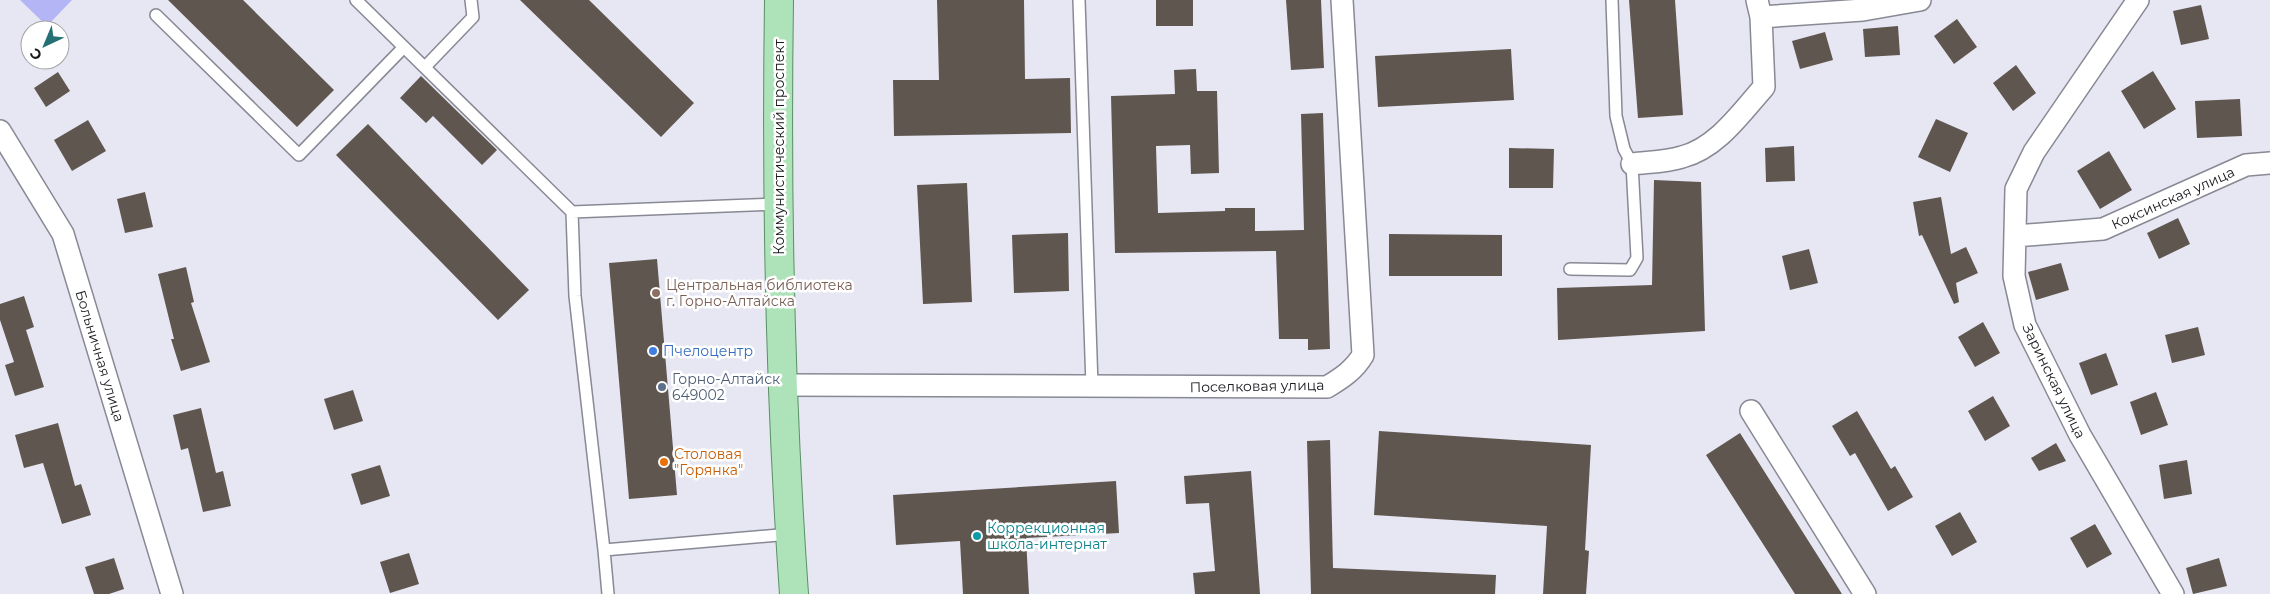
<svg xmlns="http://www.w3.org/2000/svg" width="2270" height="594" viewBox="0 0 2270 594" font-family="Montserrat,sans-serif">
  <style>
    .green { fill: #b4b5f5 }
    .building { fill: #605650 }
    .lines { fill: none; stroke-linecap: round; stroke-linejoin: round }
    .service-casing { stroke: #888994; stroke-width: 14 }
    .minor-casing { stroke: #888994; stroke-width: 24 }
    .primary-casing { stroke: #579164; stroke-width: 30 }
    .service { stroke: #fff; stroke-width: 11 }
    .minor { stroke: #fff; stroke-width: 21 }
    .primary { stroke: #aee3b9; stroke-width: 28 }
    .education-dot { fill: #8d6e63; stroke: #fff; stroke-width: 2 }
    .shop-dot { fill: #3f7fe0; stroke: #fff; stroke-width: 2 }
    .service-dot { fill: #5c6f8a; stroke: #fff; stroke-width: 2 }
    .food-dot { fill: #e8710a; stroke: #fff; stroke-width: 2 }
    .culture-dot { fill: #0f9aa8; stroke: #fff; stroke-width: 2 }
    .labels { text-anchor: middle; stroke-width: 5; stroke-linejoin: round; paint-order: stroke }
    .street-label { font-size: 14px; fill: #191a1e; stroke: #fff }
    .education-label { font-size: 14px; fill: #785e54; stroke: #fff; text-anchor: start }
    .shop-label { font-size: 14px; fill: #366cbe; stroke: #fff; text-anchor: start }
    .service-label { font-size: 14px; fill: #4e5e75; stroke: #fff; text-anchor: start }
    .food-label { font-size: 14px; fill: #c56008; stroke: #fff; text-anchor: start }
    .culture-label { font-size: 14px; fill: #0d838f; stroke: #fff; text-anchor: start }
  </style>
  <rect width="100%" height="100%" fill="#e6e7f3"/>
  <path class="green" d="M 20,0 L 72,0 L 47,26 Z"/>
  <path class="building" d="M 168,0 L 243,0 L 334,90 L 297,127 Z
    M 520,0 L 589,0 L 694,103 L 661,137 Z
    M 937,0 L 1024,0 L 1025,79 L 1070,78 L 1071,133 L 894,136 L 893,80 L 939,80 Z
    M 1156,0 L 1193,0 L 1193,26 L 1156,26 Z
    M 1286,0 L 1321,0 L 1324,68 L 1291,70 Z
    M 1629,0 L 1675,0 L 1683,115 L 1638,118 Z
    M 2201,5 L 2209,39 L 2181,45 L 2173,11 Z
    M 1957,19 L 1977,47 L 1954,64 L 1934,36 Z
    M 1898,26 L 1900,55 L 1865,57 L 1863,29 Z
    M 1825,32 L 1833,60 L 1800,69 L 1792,41 Z
    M 1511,49 L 1514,100 L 1378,107 L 1375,56 Z
    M 2016,65 L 2036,93 L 2013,111 L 1993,83 Z
    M 1196,69 L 1197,91 L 1217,91 L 1219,173 L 1191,174 L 1190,145 L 1156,146 L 1158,213 L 1225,211 L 1225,208 L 1255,208 L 1255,231 L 1304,230 L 1301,114 L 1323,113 L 1330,349 L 1308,350 L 1308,339 L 1279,339 L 1276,251 L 1115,253 L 1111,96 L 1175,94 L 1174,70 Z
    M 2153,71 L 2176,109 L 2144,129 L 2121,91 Z
    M 58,72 L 70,91 L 46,107 L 34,88 Z
    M 421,76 L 497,150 L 482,165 L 433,116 L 426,123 L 400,98 Z
    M 2240,99 L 2242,136 L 2197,138 L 2195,101 Z
    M 1936,119 L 1968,133 L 1950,172 L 1918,157 Z
    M 88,120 L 106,151 L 72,171 L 54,140 Z
    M 368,124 L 529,290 L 498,320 L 336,155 Z
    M 1794,146 L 1795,181 L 1766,182 L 1765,148 Z
    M 1509,148 L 1554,149 L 1553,188 L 1509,188 Z
    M 2109,151 L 2132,190 L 2100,209 L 2077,171 Z
    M 1654,180 L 1701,182 L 1705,331 L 1558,340 L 1557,288 L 1652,285 Z
    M 967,183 L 972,302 L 923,304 L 917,185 Z
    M 145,192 L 153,227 L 125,233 L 117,199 Z
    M 1941,197 L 1951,254 L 1966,247 L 1978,273 L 1956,283 L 1959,302 L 1954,304 L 1922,235 L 1919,236 L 1913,202 Z
    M 2178,218 L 2190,244 L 2159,259 L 2147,233 Z
    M 1068,233 L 1069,291 L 1014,293 L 1012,235 Z
    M 1389,234 L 1502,235 L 1502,276 L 1389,276 Z
    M 1809,249 L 1818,283 L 1790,290 L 1782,256 Z
    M 657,259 L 677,495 L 629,499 L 609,263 Z
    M 2061,263 L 2069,290 L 2036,300 L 2028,272 Z
    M 186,267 L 194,302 L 191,303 L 210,362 L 181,371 L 171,339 L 174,339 L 158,274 Z
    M 24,296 L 34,327 L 26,330 L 44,387 L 15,396 L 5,365 L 14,362 L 0,320 L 0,304 Z
    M 1983,322 L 2000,353 L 1975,367 L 1958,337 Z
    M 2198,327 L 2205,355 L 2172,363 L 2165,335 Z
    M 2106,353 L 2118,385 L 2091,395 L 2079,363 Z
    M 353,390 L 363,421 L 334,430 L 324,399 Z
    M 2156,392 L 2168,425 L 2141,435 L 2130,402 Z
    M 1993,396 L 2010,426 L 1985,441 L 1968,411 Z
    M 201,408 L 216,473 L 223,471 L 231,506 L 203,512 L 188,448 L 181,450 L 173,415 Z
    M 1857,411 L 1891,469 L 1895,466 L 1913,497 L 1888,511 L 1855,453 L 1850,456 L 1832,426 Z
    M 58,423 L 75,486 L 81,484 L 91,515 L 62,524 L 43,463 L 24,468 L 15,435 Z
    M 1379,431 L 1591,445 L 1585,550 L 1589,551 L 1586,594 L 1543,594 L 1547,526 L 1374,515 Z
    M 1740,433 L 1842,594 L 1795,594 L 1706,455 Z
    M 1330,440 L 1333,568 L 1496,575 L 1495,594 L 1311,594 L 1307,441 Z
    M 2056,443 L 2066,461 L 2039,471 L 2031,458 Z
    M 2187,460 L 2192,494 L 2164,499 L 2159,465 Z
    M 380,465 L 390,496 L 361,505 L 351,474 Z
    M 1251,471 L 1260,594 L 1195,594 L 1193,573 L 1215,571 L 1209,503 L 1186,504 L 1184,476 Z
    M 1116,481 L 1119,533 L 1026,538 L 1029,594 L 963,594 L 960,541 L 896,545 L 893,495 Z
    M 1960,512 L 1977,542 L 1952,556 L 1935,526 Z
    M 2095,524 L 2112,554 L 2087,568 L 2070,538 Z
    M 409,553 L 419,584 L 390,593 L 380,562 Z
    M 114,558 L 124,589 L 109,594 L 94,594 L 85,567 Z
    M 2219,558 L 2227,586 L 2193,594 L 2186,568 Z"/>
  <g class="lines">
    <defs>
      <path id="service" d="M 356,0 L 572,212 L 778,204
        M 1079,0 L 1092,386
        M 156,15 L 299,155 L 404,47
        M 425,67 L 473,17 L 471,0
        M 572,212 L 575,296 L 604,550 L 790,534
        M 1570,269 L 1630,270 L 1637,258 L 1632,164 L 1624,149 L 1616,116 L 1612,0
        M 604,550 L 608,594"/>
      <path id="minor" d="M 2138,0 L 2034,152 L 2016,189 L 2014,276 L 2025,325 L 2080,435 L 2173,594
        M 1761,17 L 1863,10 L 1920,0
        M 0,131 L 63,234 L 172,594
        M 1632,164 C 1648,162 1667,162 1682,157 C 1717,148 1741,113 1764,87 L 1761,17 L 1757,0
        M 2016,236 L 2103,229 L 2246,165 L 2270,163
        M 783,385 L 1327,387 C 1342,378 1354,370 1363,355 L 1342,0
        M 1751,411 L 1865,594"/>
      <path id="primary" d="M 779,0 C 776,198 780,396 794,594"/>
    </defs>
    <use href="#service" class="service-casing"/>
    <use href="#minor" class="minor-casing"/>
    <use href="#primary" class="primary-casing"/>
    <use href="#service" class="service"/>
    <use href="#minor" class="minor"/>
    <use href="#primary" class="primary"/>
  </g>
  <circle class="education-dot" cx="656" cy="293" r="5"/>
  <circle class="shop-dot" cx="653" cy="351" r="5"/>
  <circle class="service-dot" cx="662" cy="387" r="5"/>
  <circle class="food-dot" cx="664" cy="462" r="5"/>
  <circle class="culture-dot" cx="977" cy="536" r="5"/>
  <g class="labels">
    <g class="street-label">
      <text transform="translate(779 147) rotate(-90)" y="5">Коммунистический проспект</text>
      <text transform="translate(2173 198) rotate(-24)" y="5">Коксинская улица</text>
      <text transform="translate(100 356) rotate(73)" y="5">Больничная улица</text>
      <text transform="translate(2054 381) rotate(64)" y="5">Заринская улица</text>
      <text transform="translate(1257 386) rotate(-1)" y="5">Поселковая улица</text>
    </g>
    <g class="education-label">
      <text x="666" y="290">Центральная библиотека<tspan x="666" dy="16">г. Горно-Алтайска</tspan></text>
    </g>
    <g class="shop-label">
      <text x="663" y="356">Пчелоцентр</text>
    </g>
    <g class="service-label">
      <text x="672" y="384">Горно-Алтайск<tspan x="672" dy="16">649002</tspan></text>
    </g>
    <g class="food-label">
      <text x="674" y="459">Столовая<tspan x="674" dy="16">"Горянка"</tspan></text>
    </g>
    <g class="culture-label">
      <text x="987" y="533">Коррекционная<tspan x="987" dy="16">школа-интернат</tspan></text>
    </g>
  </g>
  <g transform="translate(45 45) rotate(224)"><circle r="24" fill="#ffffff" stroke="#a3a3a5"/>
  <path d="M0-4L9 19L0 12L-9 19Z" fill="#257074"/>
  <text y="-8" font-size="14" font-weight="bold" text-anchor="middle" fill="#191a1e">С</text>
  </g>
</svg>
